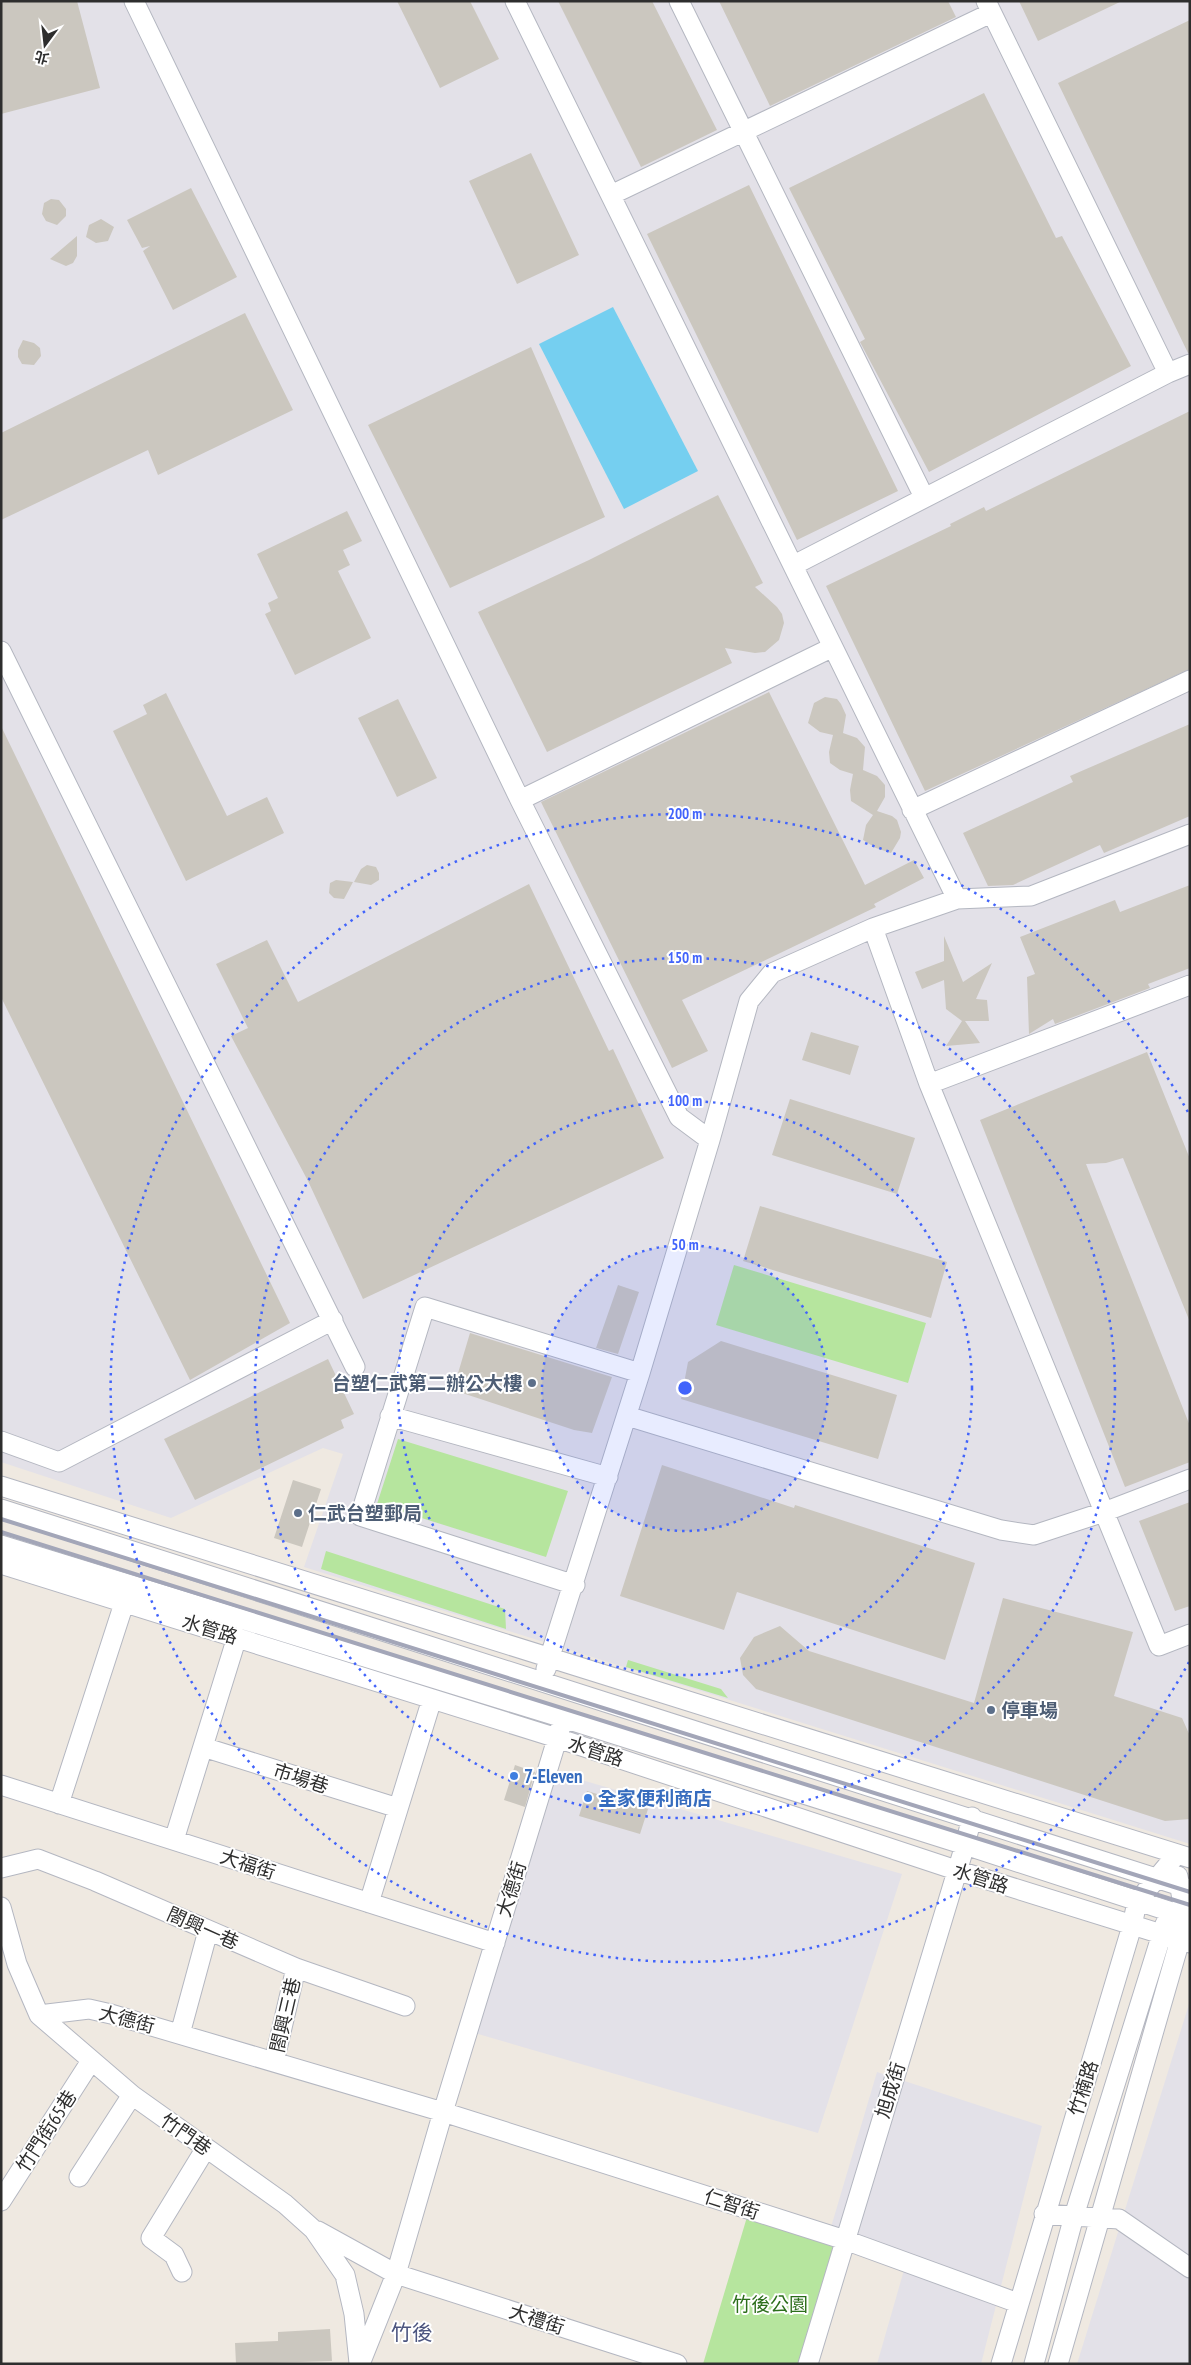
<svg xmlns="http://www.w3.org/2000/svg" width="1191" height="2365" viewBox="0 0 1191 2365" font-family="'PT Sans Narrow','Noto Sans TC',sans-serif">
  <style>
    .industrial { fill: #e3e1e8 }
    .green { fill: #b6e59e }
    .water { fill: #75cff0 }
    .building { fill: #cbc7bf }
    .lines { fill: none; stroke-linecap: round; stroke-linejoin: round }
    .minor-casing { stroke: #b4b7c1; stroke-width: 21 }
    .minor { stroke: #fff; stroke-width: 19 }
    .rail { stroke: #a3a6b8; stroke-width: 4 }
    .ring { fill: none; stroke: #4264fb; stroke-width: 2.5; stroke-dasharray: 2.5 5 }
    .service-dot { fill: #5c6f8a; stroke: #fff; stroke-width: 2 }
    .shop-dot { fill: #3f7fe0; stroke: #fff; stroke-width: 2 }
    .labels { text-anchor: middle; stroke-width: 4; stroke-linejoin: round; paint-order: stroke }
    .service-label { font-size: 19px; font-weight: bold; fill: #4e5e75; stroke: #fff; text-anchor: start }
    .street-label { font-size: 19px; fill: #2e2e2e; stroke: #fff }
    .shop-label { font-size: 19px; font-weight: bold; fill: #366cbe; stroke: #fff; text-anchor: start }
    .park-label { font-size: 19px; fill: #2c6e1b; stroke: #fff }
    .quarter-label { font-size: 21px; fill: #4d5680; stroke: #fff }
    .centre { fill: #4264fb; stroke: #fff; stroke-width: 2.5 }
    .ring-label { font-size: 15px; text-anchor: middle; font-weight: bold; fill: #4264fb; stroke: #fff; stroke-width: 4; stroke-linejoin: round; paint-order: stroke }
  </style>
  <rect width="100%" height="100%" fill="#efe9e1"/>
  <path class="industrial" d="M 1,1 L 1190,1 L 1190,1844 L 304,1567 L 343,1454 L 323,1448 L 171,1518 L 1,1462 Z
    M 541,1768 L 902,1874 L 818,2133 L 461,2029 Z
    M 1190,2001 L 1190,2364 L 1077,2364 Z
    M 877,2072 L 1042,2126 L 981,2364 L 877,2364 L 904,2270 L 826,2244 Z"/>
  <path class="green" d="M 734,1265 L 926,1323 L 908,1383 L 716,1325 Z
    M 398,1439 L 568,1491 L 546,1557 L 377,1504 Z
    M 326,1551 L 505,1609 L 506,1629 L 321,1569 Z
    M 628,1660 L 721,1689 L 728,1698 L 626,1667 Z
    M 747,2217 L 837,2244 L 801,2364 L 703,2364 Z"/>
  <path class="water" d="M 613,307 L 698,471 L 624,509 L 539,344 Z"/>
  <path class="building" d="M 1,1 L 77,1 L 100,88 L 1,114 Z
    M 397,1 L 470,1 L 499,59 L 440,88 Z
    M 558,1 L 652,1 L 717,130 L 641,167 Z
    M 719,1 L 948,1 L 956,17 L 770,106 Z
    M 1019,1 L 1122,1 L 1038,41 Z
    M 1190,20 L 1190,353 L 1188,353 L 1058,83 Z
    M 984,93 L 1056,238 L 1062,236 L 1131,366 L 929,472 L 860,342 L 865,339 L 789,188 Z
    M 531,153 L 579,255 L 517,284 L 469,181 Z
    M 749,185 L 898,491 L 797,540 L 647,234 Z
    M 191,188 L 237,277 L 173,310 L 143,251 L 150,246 L 142,248 L 127,220 Z
    M 51,199 L 59,200 L 66,209 L 66,216 L 57,225 L 46,221 L 42,214 L 44,203 Z
    M 101,219 L 114,227 L 108,241 L 96,243 L 86,237 L 89,225 Z
    M 77,236 L 77,256 L 73,263 L 66,266 L 50,259 Z
    M 245,313 L 293,410 L 158,475 L 148,450 L 1,520 L 1,433 Z
    M 23,340 L 34,343 L 40,348 L 41,356 L 34,365 L 22,364 L 18,357 L 18,350 Z
    M 531,347 L 605,517 L 450,588 L 368,425 Z
    M 1190,411 L 1190,669 L 925,791 L 826,586 L 951,526 L 950,524 L 984,507 L 986,511 Z
    M 718,495 L 763,583 L 755,587 L 777,607 L 782,614 L 784,623 L 779,640 L 765,652 L 755,653 L 725,648 L 732,663 L 547,752 L 478,612 L 589,560 Z
    M 347,511 L 362,541 L 343,550 L 350,565 L 338,571 L 371,638 L 295,675 L 265,614 L 271,611 L 268,603 L 278,598 L 257,554 Z
    M 769,692 L 865,885 L 914,860 L 924,878 L 874,904 L 876,907 L 682,1000 L 708,1051 L 672,1068 L 541,802 Z
    M 166,693 L 227,816 L 267,797 L 284,833 L 186,881 L 113,731 L 147,714 L 143,705 Z
    M 825,697 L 837,699 L 841,704 L 846,715 L 843,733 L 857,738 L 865,747 L 863,770 L 877,776 L 885,785 L 885,797 L 877,811 L 892,816 L 897,820 L 901,832 L 900,838 L 891,853 L 876,848 L 863,840 L 866,825 L 873,815 L 851,801 L 850,790 L 853,774 L 840,770 L 830,763 L 829,752 L 833,735 L 820,732 L 808,723 L 814,703 Z
    M 398,699 L 437,778 L 397,797 L 358,718 Z
    M 1190,724 L 1190,816 L 1104,853 L 1100,845 L 1013,885 L 988,886 L 963,833 L 1073,782 L 1070,776 Z
    M 1,726 L 290,1323 L 190,1380 L 1,997 Z
    M 367,865 L 376,867 L 379,873 L 379,880 L 371,885 L 354,882 L 361,869 Z
    M 336,880 L 353,882 L 344,899 L 334,898 L 329,893 L 330,883 Z
    M 529,884 L 609,1051 L 613,1049 L 664,1158 L 363,1299 L 308,1181 L 231,1036 L 248,1028 L 216,964 L 267,940 L 298,1002 Z
    M 1190,885 L 1190,968 L 1148,984 L 1150,988 L 1055,1024 L 1053,1019 L 1029,1034 L 1027,977 L 1035,974 L 1020,937 L 1115,900 L 1120,912 Z
    M 944,936 L 963,982 L 992,963 L 976,999 L 987,1000 L 989,1021 L 965,1021 L 980,1043 L 946,1046 L 962,1021 L 946,1009 L 944,980 L 922,989 L 915,972 L 944,961 Z
    M 811,1032 L 859,1046 L 850,1075 L 802,1060 Z
    M 1147,1052 L 1190,1159 L 1190,1322 L 1123,1158 L 1106,1163 L 1086,1164 L 1190,1426 L 1190,1462 L 1125,1487 L 980,1120 Z
    M 790,1099 L 915,1138 L 897,1194 L 772,1155 Z
    M 760,1206 L 947,1262 L 931,1318 L 743,1261 Z
    M 618,1285 L 639,1292 L 618,1354 L 596,1348 Z
    M 470,1333 L 612,1377 L 592,1433 L 574,1430 L 453,1390 Z
    M 721,1341 L 897,1395 L 878,1459 L 681,1399 L 688,1362 Z
    M 328,1359 L 354,1414 L 341,1420 L 344,1428 L 195,1500 L 164,1439 Z
    M 662,1465 L 794,1508 L 795,1505 L 975,1563 L 945,1660 L 737,1592 L 724,1630 L 620,1596 Z
    M 293,1480 L 321,1489 L 302,1547 L 274,1538 Z
    M 1190,1502 L 1190,1606 L 1175,1611 L 1139,1521 Z
    M 1003,1598 L 1133,1632 L 1114,1696 L 1182,1718 L 1190,1736 L 1190,1819 L 1165,1821 L 756,1689 L 743,1675 L 740,1658 L 754,1637 L 780,1626 L 809,1651 L 974,1703 Z
    M 515,1765 L 535,1772 L 525,1807 L 504,1800 Z
    M 587,1791 L 648,1809 L 640,1834 L 579,1816 Z
    M 330,2329 L 332,2361 L 236,2364 L 235,2343 L 278,2341 L 278,2332 Z"/>
  <g class="lines">
    <defs>
      <path id="minor" d="M 134,1 L 520,800 L 679,1117 L 710,1140
        M 515,1 L 957,899
        M 679,1 L 924,497
        M 986,1 L 1168,373
        M 611,195 L 991,13
        M 794,565 L 1168,373 L 1190,364
        M 1,651 L 355,1367
        M 520,800 L 833,647
        M 912,810 L 1190,680
        M 873,928 L 929,1084 L 1159,1646 L 1190,1634
        M 929,1084 L 1190,985
        M 390,1416 L 608,1477
        M 627,1416 L 1001,1530 L 1034,1535 L 1104,1512 L 1190,1479
        M 1,1441 L 59,1462 L 333,1320
        M 1,1486 L 1190,1858
        M 1,1509 C 397,1636 794,1760 1190,1889
        M 1,1545 L 563,1718 L 965,1845 L 1190,1918
        M 1,1564 L 557,1738 L 956,1870 L 1190,1943
        M 575,1585 L 360,1516 L 425,1307 L 640,1373
        M 546,1669 L 640,1373 L 710,1140 L 749,1001 L 772,973 L 873,928 L 957,899 L 1031,896 L 1190,834
        M 203,1747 L 398,1808
        M 1,1785 L 495,1943
        M 59,1804 L 128,1591
        M 174,1840 L 237,1637
        M 1,1868 L 38,1859 L 95,1881 L 296,1968 L 405,2006
        M 369,1903 L 432,1699
        M 1,1907 L 17,1964 L 39,2015 L 132,2095 L 285,2204 L 314,2230 L 345,2275 L 354,2314 L 359,2363
        M 39,2015 L 89,2009 L 111,2014 L 443,2112 L 845,2240 L 1018,2303
        M 180,2034 L 208,1931
        M 274,2062 L 296,1968
        M 79,2177 L 132,2095
        M 1,2201 L 91,2061
        M 1044,2214 L 1119,2219 L 1190,2268
        M 318,2231 L 396,2274 L 677,2364
        M 182,2272 L 174,2255 L 151,2238 L 206,2148
        M 360,2364 L 396,2274 L 443,2112 L 561,1726
        M 808,2364 L 965,1845 L 972,1817
        M 1001,2364 L 1132,1926 L 1137,1902 L 1177,1854
        M 1034,2364 L 1074,2216 L 1165,1924
        M 1058,2364 L 1180,1940 L 1185,1917 L 1178,1876"/>
    </defs>
    <use href="#minor" class="minor-casing"/>
    <use href="#minor" class="minor"/>
    <path class="rail" d="M 1,1519 L 1190,1892
      M 1,1532 L 1190,1905"/>
  </g>
  <circle cx="685" cy="1388" r="143" fill="#4264fb" fill-opacity=".12"/>
  <g class="ring">
    <circle cx="685" cy="1388" r="143"/>
    <circle cx="685" cy="1388" r="287"/>
    <circle cx="685" cy="1388" r="430"/>
    <path d="M1189 1662A574 574 0 1 1 1189 1114"/>
  </g>
  <g class="service-dot">
    <circle cx="532" cy="1383" r="5"/>
    <circle cx="298" cy="1513" r="5"/>
    <circle cx="991" cy="1710" r="5"/>
  </g>
  <g class="shop-dot">
    <circle cx="514" cy="1776" r="5"/>
    <circle cx="588" cy="1798" r="5"/>
  </g>
  <g class="labels">
    <g class="service-label">
      <text x="522" y="1390" text-anchor="end">台塑仁武第二辦公大樓</text>
      <text x="308" y="1520">仁武台塑郵局</text>
      <text x="1001" y="1717">停車場</text>
    </g>
    <g class="street-label">
      <text transform="translate(210 1629) rotate(17)" y="7">水管路</text>
      <text transform="translate(596 1751) rotate(18)" y="7">水管路</text>
      <text transform="translate(301 1778) rotate(18)" y="7">市場巷</text>
      <text transform="translate(248 1864) rotate(18)" y="7">大福街</text>
      <text transform="translate(981 1878) rotate(18)" y="7">水管路</text>
      <text transform="translate(511 1889) rotate(-73)" y="7">大德街</text>
      <text transform="translate(203 1928) rotate(24)" y="7">閤興一巷</text>
      <text transform="translate(285 2015) rotate(-77)" y="7">閤興三巷</text>
      <text transform="translate(127 2019) rotate(15)" y="7">大德街</text>
      <text transform="translate(1083 2088) rotate(-73)" y="7">竹楠路</text>
      <text transform="translate(890 2090) rotate(-73)" y="7">旭成街</text>
      <text transform="translate(46 2131) rotate(-57)" y="7">竹門街65巷</text>
      <text transform="translate(186 2134) rotate(35)" y="7">竹門巷</text>
      <text transform="translate(732 2204) rotate(18)" y="7">仁智街</text>
      <text transform="translate(537 2319) rotate(18)" y="7">大禮街</text>
    </g>
    <g class="shop-label">
      <text x="524" y="1783">7-Eleven</text>
      <text x="598" y="1805">全家便利商店</text>
    </g>
    <g class="park-label">
      <text x="770" y="2311">竹後公園</text>
    </g>
    <g class="quarter-label">
      <text x="412" y="2340">竹後</text>
    </g>
  </g>
  <circle cx="685" cy="1388" r="8" class="centre"/>
  <g class="ring-label">
    <text x="685" y="819">200 m</text>
    <text x="685" y="963">150 m</text>
    <text x="685" y="1106">100 m</text>
    <text x="685" y="1250">50 m</text>
  </g>
  <rect width="1191" height="2365" fill="none" stroke="#2e2e2e" stroke-width="5"/>
  <g transform="translate(45 45) rotate(195)" stroke="#ffffff" stroke-width="4" paint-order="stroke">
  <path d="M0-4L9 19L0 12L-9 19Z" fill="#2e2e2e"/>
  <text y="-8" font-size="14" font-weight="bold" text-anchor="middle" fill="#2e2e2e">北</text>
  </g>
</svg>
